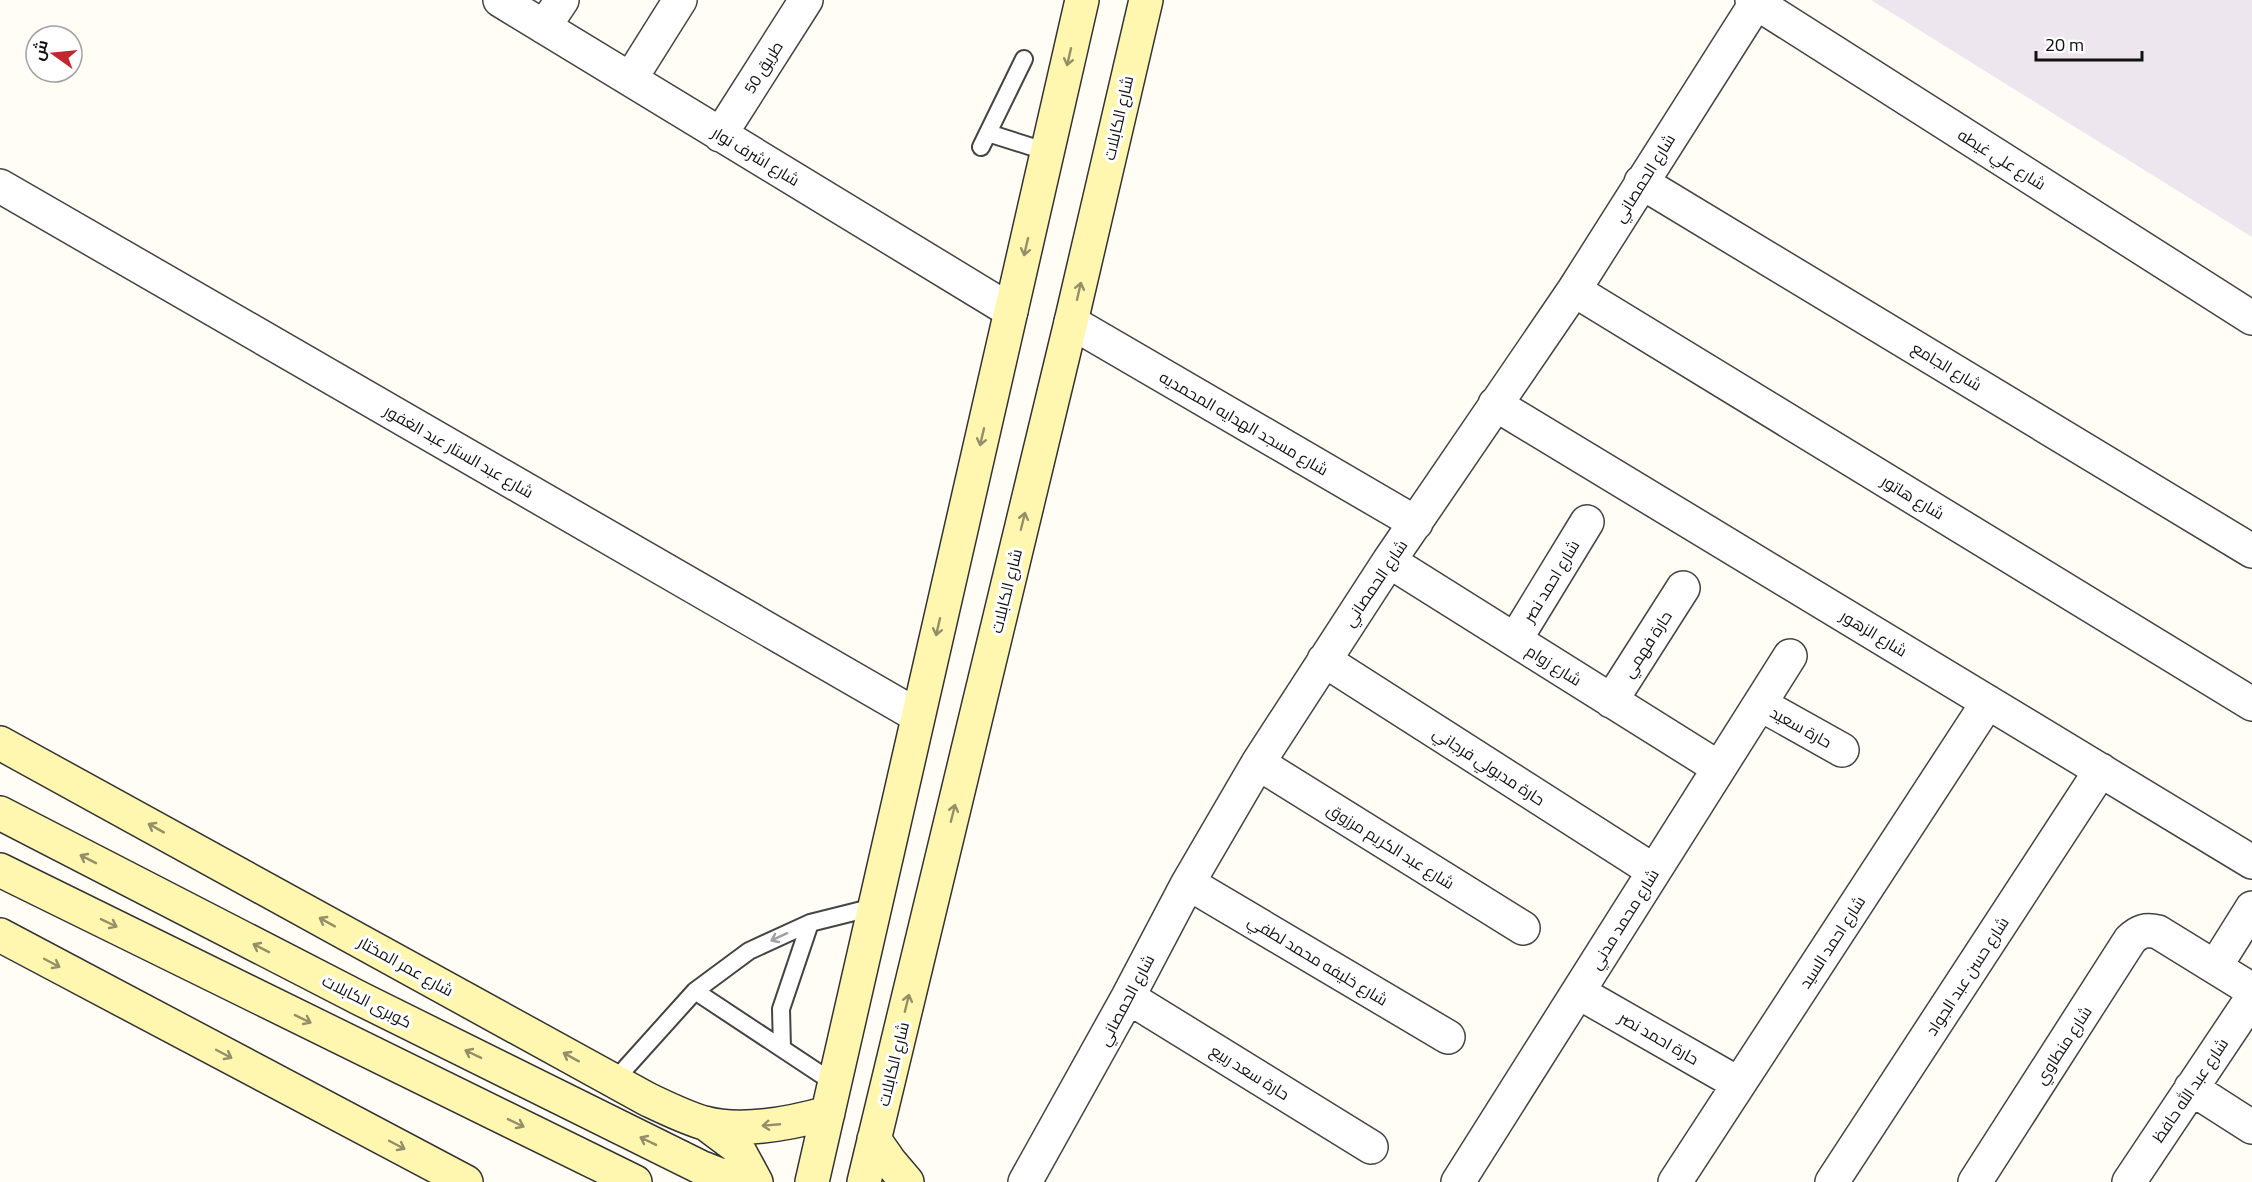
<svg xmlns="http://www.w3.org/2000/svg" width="2252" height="1182" viewBox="0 0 2252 1182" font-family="Georgia,Cairo,serif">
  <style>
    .industrial { fill: #eee6ef }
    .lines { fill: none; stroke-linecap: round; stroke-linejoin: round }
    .lane-casing { stroke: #444; stroke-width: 20 }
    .street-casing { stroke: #444; stroke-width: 36 }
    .secondary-casing { stroke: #333; stroke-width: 36 }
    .lane { stroke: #fff; stroke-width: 16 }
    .street { stroke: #fff; stroke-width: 33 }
    .secondary { stroke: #fff6b0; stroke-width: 33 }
    .oneway { stroke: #948f68 }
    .oneway2 { stroke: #a0a0a0 }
    .labels { text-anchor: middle; stroke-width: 6; stroke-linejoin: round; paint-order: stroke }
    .street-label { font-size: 16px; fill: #111; stroke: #fff }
  </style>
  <rect width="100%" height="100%" fill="#fffdf5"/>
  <path class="industrial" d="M 1871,0 L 2252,0 L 2252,237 Z"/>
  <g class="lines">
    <defs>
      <path id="lane" d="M 988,133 L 1048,152
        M 981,147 L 1024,59
        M 695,991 L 834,1083
        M 782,1048 L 781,1009 L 810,923
        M 614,1081 L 695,991 L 749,951 L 810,923 L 874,907"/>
      <path id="street" d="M 500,0 L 1011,311
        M 1752,0 L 2252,318
        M 544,27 L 562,0
        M 631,78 L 680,0
        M 720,135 L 806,0
        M 1641,182 L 2252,551
        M 0,186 L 918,716
        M 1574,290 L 2252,704
        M 1071,322 L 1416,523
        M 1495,404 L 2252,862
        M 1389,561 L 1719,768
        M 1515,640 L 1587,522
        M 1324,660 L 1654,871
        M 1611,701 L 1683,588
        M 1760,704 L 1842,750
        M 1258,763 L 1523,928
        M 1188,883 L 1448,1037
        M 2215,967 L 2252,908
        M 1578,992 L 1739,1084
        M 1128,997 L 1371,1147
        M 2191,1088 L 2252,1127
        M 1025,1182 L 1128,997 L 1188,883 L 1258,763 L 1389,561 L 1574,290 L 1756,3
        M 1458,1182 L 1790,656
        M 1675,1182 L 1988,702
        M 1832,1182 L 2101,770
        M 1975,1182 L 2130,940 C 2139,931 2146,929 2158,932 L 2252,990
        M 2129,1182 L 2252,998"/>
      <path id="secondary" d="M 0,743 L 647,1099 C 666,1108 684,1117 704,1123 C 741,1133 792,1123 828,1113
        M 0,813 L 361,999 L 700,1167 L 738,1182
        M 0,870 L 635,1182
        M 0,935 L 466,1182
        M 705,1123 L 737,1147 L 756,1182
        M 874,1139 L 890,1162 L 907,1182
        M 812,1182 L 1082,0
        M 864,1182 L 1071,322 L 1146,0"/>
    </defs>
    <use href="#lane" class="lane-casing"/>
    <use href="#street" class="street-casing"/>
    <use href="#secondary" class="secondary-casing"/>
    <use href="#lane" class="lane"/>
    <use href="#street" class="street"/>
    <use href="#secondary" class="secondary"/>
  </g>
  <defs><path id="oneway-shaft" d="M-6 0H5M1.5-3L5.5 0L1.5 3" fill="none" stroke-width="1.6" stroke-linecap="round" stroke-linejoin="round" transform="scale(1.5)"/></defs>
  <g class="oneway">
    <use href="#oneway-shaft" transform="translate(1069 57) rotate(103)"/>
    <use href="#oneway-shaft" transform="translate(1026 247) rotate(103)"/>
    <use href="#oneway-shaft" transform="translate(1079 291) rotate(-77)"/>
    <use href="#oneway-shaft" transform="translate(982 437) rotate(103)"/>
    <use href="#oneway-shaft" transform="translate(1023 521) rotate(-76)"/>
    <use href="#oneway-shaft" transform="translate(938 627) rotate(103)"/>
    <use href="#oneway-shaft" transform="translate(953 813) rotate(-76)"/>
    <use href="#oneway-shaft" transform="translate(156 828) rotate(-151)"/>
    <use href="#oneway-shaft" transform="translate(88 859) rotate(-153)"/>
    <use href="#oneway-shaft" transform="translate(327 922) rotate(-151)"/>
    <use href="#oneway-shaft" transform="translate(109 923) rotate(26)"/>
    <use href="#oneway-shaft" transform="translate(261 948) rotate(-153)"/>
    <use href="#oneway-shaft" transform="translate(52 963) rotate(28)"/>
    <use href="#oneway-shaft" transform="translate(907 1003) rotate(-76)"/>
    <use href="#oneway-shaft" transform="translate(303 1019) rotate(26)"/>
    <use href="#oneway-shaft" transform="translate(224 1054) rotate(28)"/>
    <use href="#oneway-shaft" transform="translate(473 1054) rotate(-154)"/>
    <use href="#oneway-shaft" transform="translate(571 1057) rotate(-151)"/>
    <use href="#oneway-shaft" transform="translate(516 1123) rotate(26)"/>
    <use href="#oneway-shaft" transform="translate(771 1125) rotate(175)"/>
    <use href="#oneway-shaft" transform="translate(648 1141) rotate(-154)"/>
    <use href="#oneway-shaft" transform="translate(397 1145) rotate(28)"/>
  </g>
  <use class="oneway2" href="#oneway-shaft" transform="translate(779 937) rotate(155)"/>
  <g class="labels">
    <g class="street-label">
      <text transform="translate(763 67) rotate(-58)" y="6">طريق 50</text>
      <text transform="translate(1118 118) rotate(-77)" y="6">شارع الكابلات</text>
      <text transform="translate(756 156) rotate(31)" y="6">شارع اشرف نوار</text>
      <text transform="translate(2002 159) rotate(32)" y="6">شارع علي غيطه</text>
      <text transform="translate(1644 178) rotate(-58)" y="6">شارع الحمصاني</text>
      <text transform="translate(1947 366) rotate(31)" y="6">شارع الجامع</text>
      <text transform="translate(1244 423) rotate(30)" y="6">شارع مسجد الهدايه المحمديه</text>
      <text transform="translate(459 451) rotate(30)" y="6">شارع عبد الستار عبد الغفور</text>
      <text transform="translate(1913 497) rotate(31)" y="6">شارع هاتور</text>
      <text transform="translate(1551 581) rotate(-59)" y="6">شارع احمد نصر</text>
      <text transform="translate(1375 583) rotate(-56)" y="6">شارع الحمصاني</text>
      <text transform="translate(1006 591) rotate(-76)" y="6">شارع الكابلات</text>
      <text transform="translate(1874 633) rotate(31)" y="6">شارع الزهور</text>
      <text transform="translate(1647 644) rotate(-57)" y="6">حارة فهمي</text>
      <text transform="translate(1554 665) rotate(32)" y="6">شارع زوام</text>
      <text transform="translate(1801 727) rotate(29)" y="6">حارة سعيد</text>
      <text transform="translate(1489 766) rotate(33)" y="6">حارة مدبولي فرجاني</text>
      <text transform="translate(1391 846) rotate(32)" y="6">شارع عبد الكريم مرزوق</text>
      <text transform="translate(1624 919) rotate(-58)" y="6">شارع محمد مدني</text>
      <text transform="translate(1832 942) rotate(-57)" y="6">شارع احمد السيد</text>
      <text transform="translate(1318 960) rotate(31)" y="6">شارع خليفه محمد لطفي</text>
      <text transform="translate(406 966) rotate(29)" y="6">شارع عمر المختار</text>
      <text transform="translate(1967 976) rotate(-57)" y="6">شارع حسن عبد الجواد</text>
      <text transform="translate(1126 1000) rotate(-62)" y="6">شارع الحمصاني</text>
      <text transform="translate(367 1001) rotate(27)" y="6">كوبرى الكابلات</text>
      <text transform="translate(1659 1038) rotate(30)" y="6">حارة احمد نصر</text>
      <text transform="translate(2063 1045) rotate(-57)" y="6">شارع منطاوي</text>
      <text transform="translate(893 1064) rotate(-76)" y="6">شارع الكابلات</text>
      <text transform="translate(1250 1072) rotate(32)" y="6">حارة سعد ربيع</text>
      <text transform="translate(2190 1090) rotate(-56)" y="6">شارع عبد الله حافظ</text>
    </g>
  </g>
  <g transform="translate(54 54) rotate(285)"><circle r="28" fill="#ffffff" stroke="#a0a0a0" stroke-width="1.5"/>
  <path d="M0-4.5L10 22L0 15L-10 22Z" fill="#c4262e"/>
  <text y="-9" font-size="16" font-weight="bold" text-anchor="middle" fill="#111111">ش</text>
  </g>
  <path d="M2036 51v9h106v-9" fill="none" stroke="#111111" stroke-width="3"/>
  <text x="2045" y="51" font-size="18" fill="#111111" stroke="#ffffff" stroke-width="4.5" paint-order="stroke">20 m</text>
</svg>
